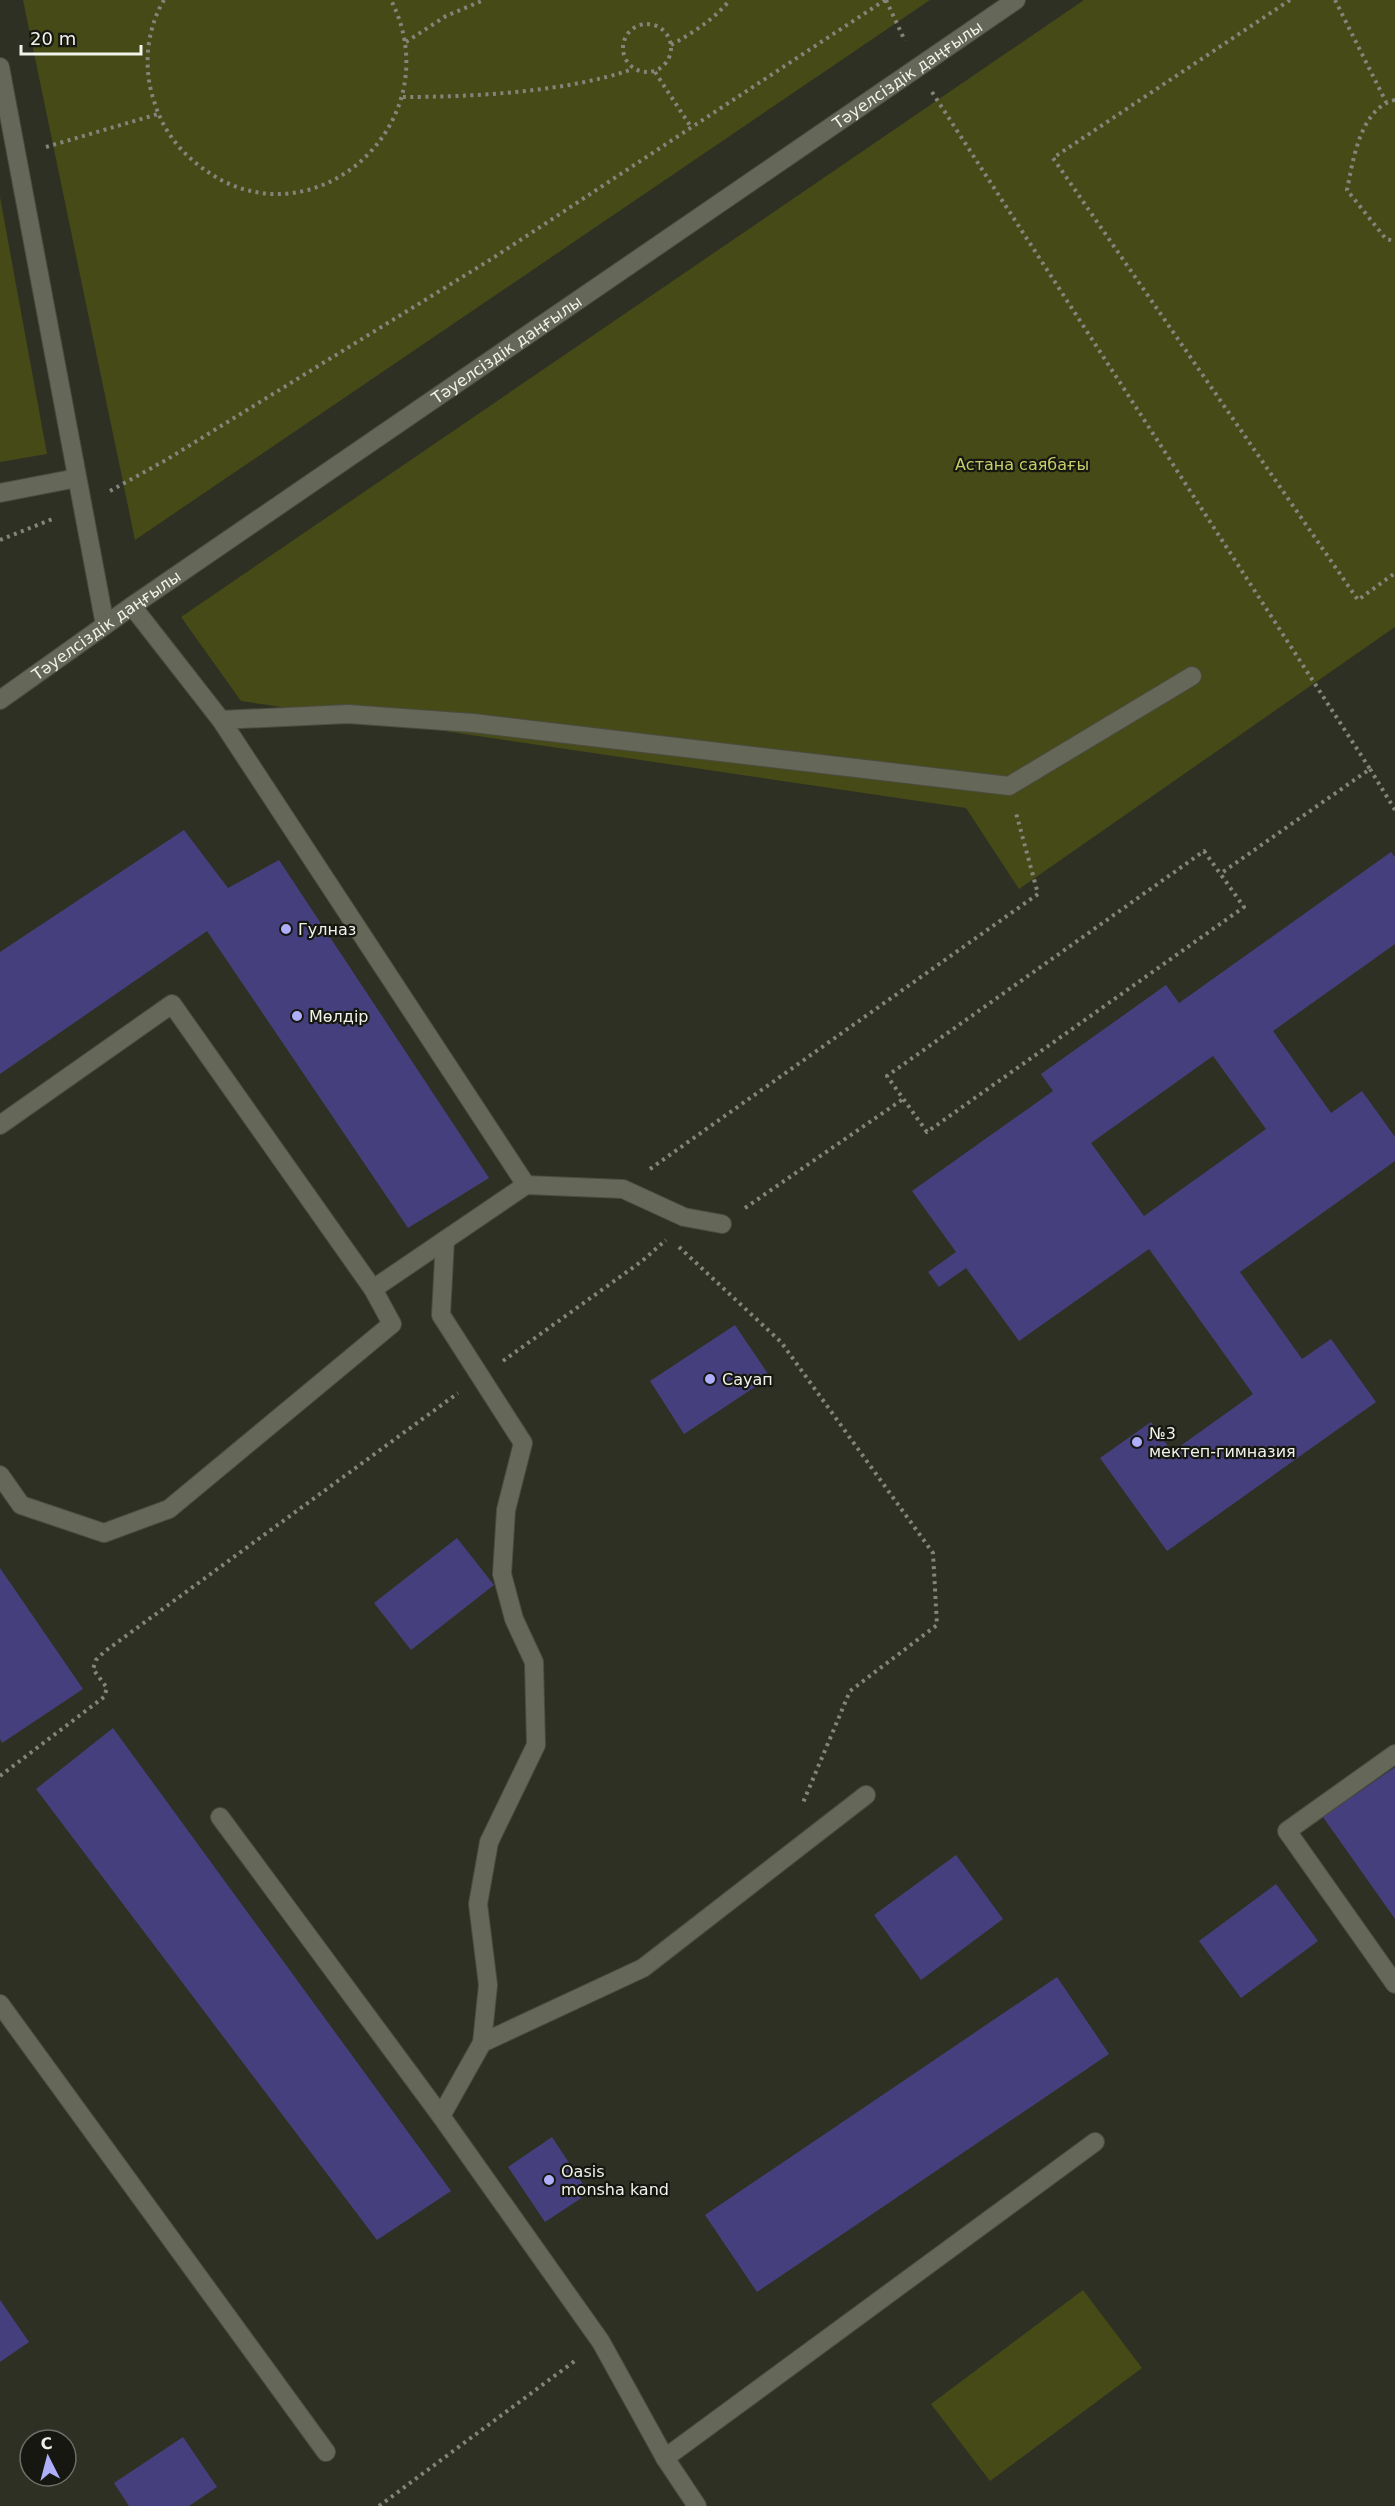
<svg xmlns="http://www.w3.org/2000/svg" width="1395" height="2506" viewBox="0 0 1395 2506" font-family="'DejaVu Sans',sans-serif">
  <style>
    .green { fill: #464a17 }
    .building { fill: #45407d; fill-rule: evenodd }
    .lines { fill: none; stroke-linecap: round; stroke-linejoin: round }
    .minor-casing { stroke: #4b4c41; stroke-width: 20 }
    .path { stroke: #83857a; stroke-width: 4; stroke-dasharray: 3 4.5; stroke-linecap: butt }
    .minor { stroke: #656758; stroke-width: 18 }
    .poi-dot { fill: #afaefa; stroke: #161711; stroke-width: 2 }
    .labels { text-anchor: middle; stroke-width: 4.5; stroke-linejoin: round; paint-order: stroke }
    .street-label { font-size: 16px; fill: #f1f2ea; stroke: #161711 }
    .park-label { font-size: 16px; fill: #c6cf67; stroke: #161711 }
    .poi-label { font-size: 16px; fill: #f1f2ea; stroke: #161711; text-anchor: start }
  </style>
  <rect width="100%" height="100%" fill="#2e3023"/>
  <path class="green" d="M 23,0 L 930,0 L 135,540 Z
    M 1084,0 L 1395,0 L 1395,627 L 1019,889 L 966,808 L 241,701 L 181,617 Z
    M 0,197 L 47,454 L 0,462 Z
    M 1083,2290 L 1142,2368 L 990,2481 L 931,2404 Z"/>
  <path class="building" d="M 184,830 L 228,888 L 279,860 L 489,1178 L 408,1228 L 207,931 L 0,1074 L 0,952 Z
    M 1391,852 L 1395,857 L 1395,944 L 1273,1031 L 1331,1113 L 1362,1091 L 1395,1137 L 1395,1161 L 1240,1272 L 1302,1359 L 1331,1339 L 1376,1402 L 1167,1551 L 1100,1458 L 1151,1422 L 1172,1452 L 1253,1394 L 1149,1249 L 1019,1341 L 966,1268 L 939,1287 L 928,1272 L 956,1252 L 912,1191 L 1053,1091 L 1041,1074 L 1166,985 L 1179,1003 ZM 1213,1056 L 1266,1129 L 1144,1216 L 1091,1143 Z
    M 735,1325 L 770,1377 L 684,1434 L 650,1381 Z
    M 457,1538 L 494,1585 L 411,1650 L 374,1603 Z
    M 0,1568 L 83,1689 L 2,1743 L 0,1739 Z
    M 113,1728 L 451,2191 L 377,2240 L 36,1789 Z
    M 1395,1767 L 1395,1919 L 1323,1817 Z
    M 956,1855 L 1003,1919 L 921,1980 L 874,1915 Z
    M 1276,1884 L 1318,1941 L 1241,1998 L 1199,1941 Z
    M 1057,1977 L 1109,2054 L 757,2292 L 705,2215 Z
    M 552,2137 L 589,2193 L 545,2222 L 508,2167 Z
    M 0,2300 L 29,2342 L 0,2362 Z
    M 183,2437 L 217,2487 L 189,2506 L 129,2506 L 114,2483 Z"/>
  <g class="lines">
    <defs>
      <g id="minor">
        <path d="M 0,67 L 105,625"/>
        <path d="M 0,493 L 77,478"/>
        <path d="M 132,606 L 221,720 L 526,1185 L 623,1189 L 684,1217 L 722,1224"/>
        <path id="s1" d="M 0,700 L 132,606 L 1016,0"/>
        <path d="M 221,720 L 348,714 L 473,723 L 1009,786 L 1192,676"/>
        <path d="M 0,1125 L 172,1004 L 373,1289 L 392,1324 L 169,1509 L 104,1533 L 21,1505 L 0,1475"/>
        <path d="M 373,1289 L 526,1185"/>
        <path d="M 1395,1754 L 1287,1831 L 1395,1984"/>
        <path d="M 220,1817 L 441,2116 L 601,2342 L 665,2458 L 697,2506"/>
        <path d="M 0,2004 L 326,2452"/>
        <path d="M 482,2043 L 643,1968 L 866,1795"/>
        <path d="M 441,2116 L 482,2043 L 488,1985 L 478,1904 L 489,1842 L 536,1745 L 534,1662 L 514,1619 L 502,1574 L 506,1510 L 523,1443 L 441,1315 L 445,1240"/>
        <path d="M 665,2458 L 1095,2142"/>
      </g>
    </defs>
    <use href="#minor" class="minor-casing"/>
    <path class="path" d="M 164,0 C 146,30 143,69 154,101 C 162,128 178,150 201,167 C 310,251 454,124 391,0
      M 886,0 L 905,41
      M 1290,0 L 1053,158 L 1358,600 L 1395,573
      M 1335,0 L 1386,102
      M623 48a24 24 0 1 1 48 0a24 24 0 1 1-48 0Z
      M 406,42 L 446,16 L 484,0
      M 671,45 C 694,32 713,20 730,0
      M 655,72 L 691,127
      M 932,92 L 1370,769 L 1220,874
      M 403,97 C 473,97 567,92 633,69
      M 1395,100 C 1360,108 1353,161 1347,190 L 1386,239 L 1395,241
      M 46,147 L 158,114
      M 110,491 L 166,460 L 493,258 L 885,0
      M 0,540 L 55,518
      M 1370,769 L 1395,810
      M 1204,851 L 1244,907 L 927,1132 L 887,1076 Z
      M 650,1169 L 1038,894 L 1016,813
      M 745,1208 L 903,1099
      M 679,1247 L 781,1342 L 933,1553 L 937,1625 L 850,1691 L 802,1805
      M 503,1361 L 642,1261 L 666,1240
      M 0,1776 L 104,1697 L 107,1688 L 93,1669 L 96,1660 L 104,1652 L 458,1393
      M 379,2506 L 576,2360"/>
    <use href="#minor" class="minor"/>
  </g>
  <g class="poi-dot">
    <circle cx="286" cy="929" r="6"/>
    <circle cx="297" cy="1016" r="6"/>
    <circle cx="710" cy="1379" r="6"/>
    <circle cx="1137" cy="1442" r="6"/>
    <circle cx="549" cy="2180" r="6"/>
  </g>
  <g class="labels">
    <g class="street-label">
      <text dy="6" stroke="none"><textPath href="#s1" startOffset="1102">Тәуелсіздік даңғылы</textPath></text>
      <text dy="6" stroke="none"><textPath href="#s1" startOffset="616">Тәуелсіздік даңғылы</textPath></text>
      <text dy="6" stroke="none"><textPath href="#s1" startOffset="130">Тәуелсіздік даңғылы</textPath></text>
    </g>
    <g class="park-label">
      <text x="1022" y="470">Астана саябағы</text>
    </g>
    <g class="poi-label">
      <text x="298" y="935">Гулназ</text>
      <text x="309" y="1022">Мөлдір</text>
      <text x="722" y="1385">Сауап</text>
      <text x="1149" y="1439">№3<tspan x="1149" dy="18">мектеп-гимназия</tspan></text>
      <text x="561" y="2177">Oasis<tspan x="561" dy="18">monsha kand</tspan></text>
    </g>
  </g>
  <g transform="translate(48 2458) rotate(354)"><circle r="28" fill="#161711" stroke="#6e6f68" stroke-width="1.5"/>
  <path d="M0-4.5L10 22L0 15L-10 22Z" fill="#afaefa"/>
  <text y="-9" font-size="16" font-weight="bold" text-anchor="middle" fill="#f1f2ea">С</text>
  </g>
  <path d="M21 45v9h120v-9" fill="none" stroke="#f1f2ea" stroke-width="3"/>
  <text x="30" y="45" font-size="18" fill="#f1f2ea" stroke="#161711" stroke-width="4.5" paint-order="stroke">20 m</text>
</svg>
